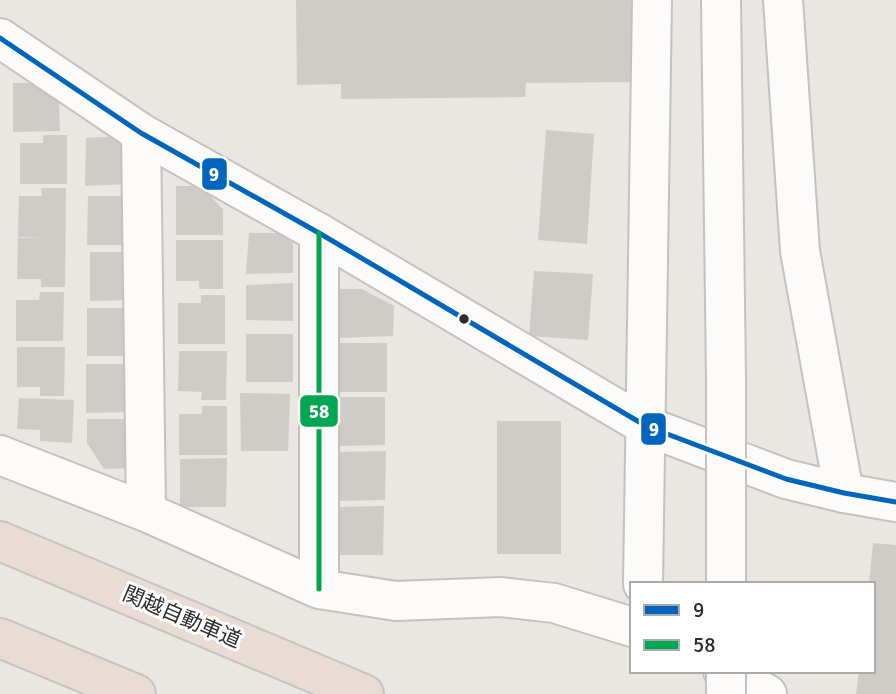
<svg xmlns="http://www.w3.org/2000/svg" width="896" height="694" viewBox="0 0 896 694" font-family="Signika,'Noto Sans JP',sans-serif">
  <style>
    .building { fill: #cfccc8 }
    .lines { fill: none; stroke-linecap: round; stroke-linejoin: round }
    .minor-casing { stroke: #c3c2c2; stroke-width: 42 }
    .tertiary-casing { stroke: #c3c2c2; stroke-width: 42 }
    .motorway-casing { stroke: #c6c4c2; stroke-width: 42 }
    .minor { stroke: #fcfbfa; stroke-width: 38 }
    .tertiary { stroke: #fcfbfa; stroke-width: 38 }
    .motorway { stroke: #e9dcd4; stroke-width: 38 }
    .tertiary-bridge-casing { stroke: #c3c2c2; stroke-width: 42; stroke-linecap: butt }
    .tertiary-bridge { stroke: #fcfbfa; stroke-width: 38 }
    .bus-1-casing { stroke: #fff; stroke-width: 10 }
    .bus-2-casing { stroke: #fff; stroke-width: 10 }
    .bus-1 { stroke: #0065bd; stroke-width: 5 }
    .bus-2 { stroke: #00a651; stroke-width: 5 }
    .bus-dot { fill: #2c2c2c; stroke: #fff; stroke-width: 2.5 }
    .labels { text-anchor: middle; stroke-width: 6; stroke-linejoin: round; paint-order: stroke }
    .street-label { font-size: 21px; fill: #2c2c2c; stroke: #fff }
    .line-badge { stroke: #fff; stroke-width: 2.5 }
    .badge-label { font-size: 19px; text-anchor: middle; font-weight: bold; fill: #fff }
  </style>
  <rect width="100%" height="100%" fill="#eae6e1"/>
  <path class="building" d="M 296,0 L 633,0 L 633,82 L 526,83 L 525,97 L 341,99 L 341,84 L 297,85 Z
    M 13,83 L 37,83 L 59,101 L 60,131 L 13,132 Z
    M 546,130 L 594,134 L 587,244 L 538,240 Z
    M 43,135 L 67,135 L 67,184 L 20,184 L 20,143 L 43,143 Z
    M 122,136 L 128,184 L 85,186 L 86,138 Z
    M 176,186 L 200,186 L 223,209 L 223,235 L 176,235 Z
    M 41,188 L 66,188 L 65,287 L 41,287 L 41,279 L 17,279 L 18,238 L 43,238 L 18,237 L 19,196 L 42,196 Z
    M 88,196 L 135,196 L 135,245 L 87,245 Z
    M 249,233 L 280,233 L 293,243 L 293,273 L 246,274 Z
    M 176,240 L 223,240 L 223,289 L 199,289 L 199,281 L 176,281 Z
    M 90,252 L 137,252 L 137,300 L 90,301 Z
    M 534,271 L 593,274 L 588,340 L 529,336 Z
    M 293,283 L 293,321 L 246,320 L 246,285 Z
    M 338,289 L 362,289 L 394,306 L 393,336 L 338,338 Z
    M 40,292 L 64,292 L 63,341 L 16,341 L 16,300 L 39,300 Z
    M 201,295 L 225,295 L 225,344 L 178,344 L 178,303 L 201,303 Z
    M 87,308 L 134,308 L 134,356 L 87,356 Z
    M 246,334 L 293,334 L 293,382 L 246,382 Z
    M 340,343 L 387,343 L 387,392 L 340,392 Z
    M 17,347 L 65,347 L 64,396 L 40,396 L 40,387 L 17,387 Z
    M 179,351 L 227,351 L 226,400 L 201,400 L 202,392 L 178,391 Z
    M 86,364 L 134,364 L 133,412 L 86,413 Z
    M 240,393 L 290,394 L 288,451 L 241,451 Z
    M 338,397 L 385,397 L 385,445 L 338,446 Z
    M 19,398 L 74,400 L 72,443 L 40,441 L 40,430 L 17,429 Z
    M 202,406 L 227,406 L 227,455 L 179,455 L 179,414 L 202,414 Z
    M 87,419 L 134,419 L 134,468 L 104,469 L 87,443 Z
    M 497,421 L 561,421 L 561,554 L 497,554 Z
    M 386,451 L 385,500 L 338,501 L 339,452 Z
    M 227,458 L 226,507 L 180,507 L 180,459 Z
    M 384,506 L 383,555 L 336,555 L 336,507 Z
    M 873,543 L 896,545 L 896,694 L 856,694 L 859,671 L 873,671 L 873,584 L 869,584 Z"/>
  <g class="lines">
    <defs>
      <path id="minor" d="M 783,0 L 800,251 L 844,493
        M 141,133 L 146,512
        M 319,233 L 319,589
        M 0,455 L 146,512 L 319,589 L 396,601 L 501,597 L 554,603 L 632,627
        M 643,584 L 652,0
        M 723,671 L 767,694"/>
      <path id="tertiary" d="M 721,0 L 726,377
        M 0,38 L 141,133 L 319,233 L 646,426 L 786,479 L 844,493 L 896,502"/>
      <path id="motorway" d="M 0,541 L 364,694
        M 0,638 L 136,694"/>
    </defs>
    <use href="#minor" class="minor-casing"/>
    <use href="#tertiary" class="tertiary-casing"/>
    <use href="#motorway" class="motorway-casing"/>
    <use href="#minor" class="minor"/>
    <use href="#tertiary" class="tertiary"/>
    <use href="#motorway" class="motorway"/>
    <defs>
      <path id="tertiary-bridge" d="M 726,377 L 726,584
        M 726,671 L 726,694"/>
    </defs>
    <use href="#tertiary-bridge" class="tertiary-bridge-casing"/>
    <use href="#tertiary-bridge" class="tertiary-bridge"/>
    <defs>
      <path id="bus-1" d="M 0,38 L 141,133 L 319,233 L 646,426 L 786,479 L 844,493 L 896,502"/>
      <path id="bus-2" d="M 319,233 L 319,589"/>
    </defs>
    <use href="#bus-1" class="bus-1-casing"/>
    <use href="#bus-2" class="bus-2-casing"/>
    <use href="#bus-1" class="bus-1"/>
    <use href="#bus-2" class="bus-2"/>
  </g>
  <circle class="bus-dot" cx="464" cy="319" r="6"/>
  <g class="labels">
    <g class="street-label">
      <text transform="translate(182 617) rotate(23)" y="7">関越自動車道</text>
    </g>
  </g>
  <g class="line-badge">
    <rect x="201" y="157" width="27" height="34" rx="7" fill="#0065bd"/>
    <rect x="299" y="394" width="40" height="34" rx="7" fill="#00a651"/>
    <rect x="640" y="412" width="27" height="34" rx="7" fill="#0065bd"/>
  </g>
  <g class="badge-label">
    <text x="214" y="181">9</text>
    <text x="319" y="418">58</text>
    <text x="654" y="436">9</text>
  </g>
  <rect x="630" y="582" width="245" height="91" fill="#ffffff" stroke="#ababab" stroke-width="2"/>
  <rect x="644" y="605" width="35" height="10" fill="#0065bd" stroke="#ababab" stroke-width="2"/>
  <text x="693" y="617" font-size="21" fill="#2c2c2c">9</text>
  <rect x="644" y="640" width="35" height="10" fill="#00a651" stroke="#ababab" stroke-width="2"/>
  <text x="693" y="652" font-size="21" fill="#2c2c2c">58</text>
</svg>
